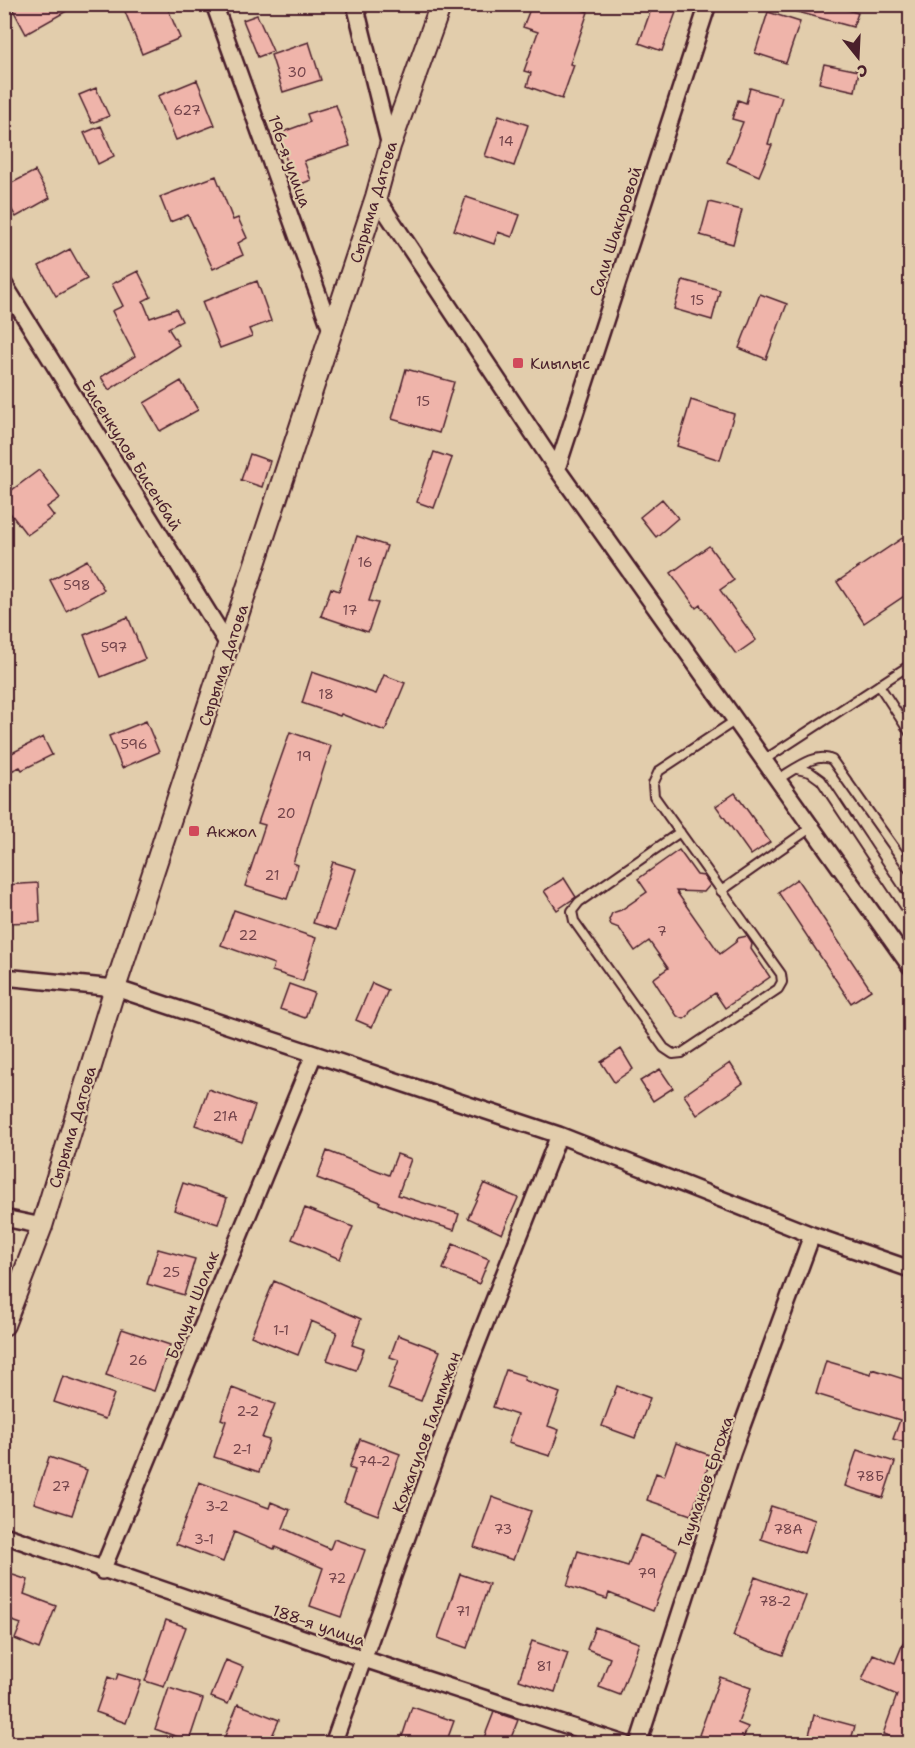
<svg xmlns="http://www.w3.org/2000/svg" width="915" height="1748" viewBox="0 0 915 1748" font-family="'Shantell Sans',sans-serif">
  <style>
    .building { fill: #efb4aa; stroke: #4a1f2b; stroke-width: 1.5 }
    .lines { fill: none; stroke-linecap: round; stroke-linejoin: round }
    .service-casing { stroke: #4a1f2b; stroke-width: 12 }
    .minor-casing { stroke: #4a1f2b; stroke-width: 20 }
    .tertiary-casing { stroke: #4a1f2b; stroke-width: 24 }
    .service { stroke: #e2cdac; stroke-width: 8 }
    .minor { stroke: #e2cdac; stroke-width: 15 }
    .tertiary { stroke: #e2cdac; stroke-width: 20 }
    .poi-dot { fill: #d1495b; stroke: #e2cdac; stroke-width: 2 }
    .labels { text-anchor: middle; stroke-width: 4.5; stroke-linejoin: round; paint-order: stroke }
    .number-label { font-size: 14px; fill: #73444b }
    .street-label { font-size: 16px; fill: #4a1f2b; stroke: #e2cdac }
    .poi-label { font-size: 16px; fill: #4a1f2b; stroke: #e2cdac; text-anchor: start }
  </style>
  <rect width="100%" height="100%" fill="#e2cdac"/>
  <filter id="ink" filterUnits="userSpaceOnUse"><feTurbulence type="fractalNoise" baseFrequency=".0167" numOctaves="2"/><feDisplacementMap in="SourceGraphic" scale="12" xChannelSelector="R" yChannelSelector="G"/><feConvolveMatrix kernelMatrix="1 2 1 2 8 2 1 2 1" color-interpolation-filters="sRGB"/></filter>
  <g filter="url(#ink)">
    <path class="building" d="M 10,4 L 79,4 L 26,34 Z
      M 122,4 L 166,4 L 180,38 L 142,54 Z
      M 532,4 L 566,4 L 588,12 L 570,64 L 574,65 L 562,99 L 527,86 L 531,73 L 524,71 L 538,32 L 523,27 Z
      M 653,4 L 679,4 L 662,51 L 639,43 Z
      M 788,4 L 828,4 L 858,13 L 853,27 L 787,9 Z
      M 768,12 L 800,22 L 786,63 L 755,53 Z
      M 257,15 L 273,51 L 258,57 L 243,20 Z
      M 309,42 L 321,80 L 283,92 L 271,55 Z
      M 824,64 L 859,71 L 855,91 L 819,83 Z
      M 197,80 L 215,125 L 176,140 L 158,96 Z
      M 96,88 L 109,116 L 92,123 L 79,95 Z
      M 750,88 L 782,97 L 768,144 L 772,145 L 759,176 L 727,162 L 743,122 L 732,119 L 738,100 L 746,103 Z
      M 336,105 L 350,146 L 304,161 L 311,180 L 296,186 L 277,134 L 310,122 L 307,114 Z
      M 499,115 L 528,125 L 514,166 L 485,156 Z
      M 101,126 L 114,156 L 98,164 L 84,133 Z
      M 35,171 L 50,198 L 16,217 L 4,196 L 4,187 Z
      M 216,176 L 233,220 L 238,218 L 247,238 L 238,243 L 243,255 L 213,269 L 188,215 L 170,222 L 160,197 Z
      M 466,197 L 520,215 L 512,237 L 498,232 L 494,244 L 454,230 Z
      M 709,202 L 742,210 L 733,244 L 700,235 Z
      M 70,249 L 87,279 L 56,296 L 39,266 Z
      M 138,271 L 151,297 L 143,301 L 150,318 L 176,309 L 182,321 L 168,328 L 179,345 L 109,390 L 101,377 L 135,356 L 112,311 L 123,306 L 112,284 Z
      M 683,280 L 720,290 L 712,320 L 674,309 Z
      M 257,281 L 271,321 L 249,329 L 252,336 L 220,348 L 202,302 Z
      M 760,294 L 787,304 L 766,359 L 739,348 Z
      M 406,369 L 454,382 L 439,433 L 392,419 Z
      M 181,381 L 198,410 L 160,431 L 144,403 Z
      M 691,400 L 734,414 L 720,460 L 677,446 Z
      M 434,452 L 452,458 L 434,508 L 417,502 Z
      M 250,454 L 270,461 L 262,487 L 241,480 Z
      M 39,470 L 60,498 L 47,507 L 54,516 L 27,535 L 4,505 L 4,496 Z
      M 662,499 L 678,518 L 656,537 L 640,517 Z
      M 910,533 L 910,592 L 864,623 L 837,582 Z
      M 357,536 L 387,546 L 369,601 L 378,603 L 368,632 L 321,616 L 331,588 L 339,591 Z
      M 709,546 L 734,580 L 720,590 L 756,640 L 736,654 L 700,605 L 696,608 L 671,573 Z
      M 87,560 L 104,590 L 66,611 L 50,580 Z
      M 128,617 L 145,659 L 101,677 L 84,635 Z
      M 312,672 L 376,694 L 384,675 L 405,683 L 385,731 L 341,714 L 340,716 L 302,703 Z
      M 146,721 L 159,752 L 122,768 L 109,736 Z
      M 290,732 L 331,746 L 293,863 L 298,865 L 287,899 L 245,886 L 265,825 L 258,823 Z
      M 43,737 L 52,755 L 22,770 L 20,767 L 4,774 L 4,757 Z
      M 735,793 L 770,842 L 751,855 L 716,806 Z
      M 679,850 L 697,875 L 704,876 L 710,885 L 704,892 L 676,891 L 720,954 L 736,942 L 738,938 L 747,936 L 752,944 L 751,949 L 770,977 L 725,1008 L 715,993 L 691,1010 L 688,1016 L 684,1019 L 677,1016 L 653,979 L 668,968 L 649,941 L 635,951 L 619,928 L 611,925 L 609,920 L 612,913 L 621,910 L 647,892 L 638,879 Z
      M 333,862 L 356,869 L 336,930 L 313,923 Z
      M 564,878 L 576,897 L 557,910 L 544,891 Z
      M 797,879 L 871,990 L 851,1003 L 778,892 Z
      M 38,883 L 40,922 L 6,923 L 4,885 Z
      M 234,910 L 316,938 L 303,981 L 272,971 L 274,964 L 221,945 Z
      M 372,983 L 388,990 L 372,1027 L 356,1020 Z
      M 289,984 L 314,993 L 305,1018 L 280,1009 Z
      M 621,1049 L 633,1069 L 614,1082 L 601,1062 Z
      M 730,1063 L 743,1083 L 697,1115 L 684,1095 Z
      M 660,1069 L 673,1088 L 653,1101 L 640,1081 Z
      M 208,1089 L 255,1106 L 242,1142 L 195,1125 Z
      M 327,1151 L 389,1175 L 397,1154 L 411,1159 L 398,1195 L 459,1214 L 454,1230 L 403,1214 L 379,1204 L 380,1202 L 317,1178 Z
      M 183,1183 L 227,1198 L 218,1224 L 174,1210 Z
      M 484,1183 L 518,1198 L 502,1234 L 468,1218 Z
      M 305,1208 L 353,1227 L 340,1259 L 292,1239 Z
      M 453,1244 L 489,1259 L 479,1284 L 443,1269 Z
      M 158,1249 L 195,1259 L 184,1295 L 147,1284 Z
      M 274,1281 L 361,1319 L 352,1345 L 364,1349 L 356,1370 L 327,1360 L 337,1332 L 311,1321 L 298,1355 L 251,1336 Z
      M 122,1329 L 170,1345 L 154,1391 L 106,1375 Z
      M 398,1335 L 440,1351 L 421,1401 L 388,1389 L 399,1360 L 390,1357 Z
      M 826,1361 L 871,1374 L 872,1369 L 910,1381 L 910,1444 L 893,1439 L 900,1420 L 816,1394 Z
      M 506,1370 L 525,1376 L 524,1380 L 560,1393 L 548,1426 L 559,1430 L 550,1456 L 508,1443 L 517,1415 L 493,1407 Z
      M 63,1376 L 114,1394 L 105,1419 L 54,1402 Z
      M 617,1386 L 650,1398 L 635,1438 L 602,1426 Z
      M 232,1388 L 275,1404 L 262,1438 L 269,1440 L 259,1472 L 214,1457 L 226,1421 L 221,1419 Z
      M 360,1439 L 400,1454 L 378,1515 L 344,1502 L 355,1470 L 349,1468 Z
      M 676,1443 L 712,1456 L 691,1515 L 647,1500 L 656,1473 L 664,1476 Z
      M 857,1450 L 895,1462 L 883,1498 L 845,1486 Z
      M 49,1457 L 87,1470 L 72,1515 L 34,1503 Z
      M 199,1482 L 269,1508 L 271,1502 L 290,1510 L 283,1528 L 330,1549 L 334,1539 L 365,1550 L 341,1617 L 310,1606 L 323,1568 L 275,1547 L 274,1549 L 234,1532 L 223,1562 L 176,1544 Z
      M 492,1497 L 531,1511 L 513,1560 L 474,1547 Z
      M 771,1506 L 815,1520 L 804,1553 L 761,1539 Z
      M 640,1535 L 677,1550 L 653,1611 L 609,1593 L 607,1599 L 567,1586 L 578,1551 L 628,1566 Z
      M 4,1572 L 28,1580 L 24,1594 L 56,1606 L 39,1649 L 15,1639 L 21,1624 L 4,1618 Z
      M 460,1574 L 489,1584 L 467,1648 L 438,1638 Z
      M 755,1577 L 806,1596 L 783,1655 L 733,1636 Z
      M 166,1620 L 186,1627 L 164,1687 L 145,1681 Z
      M 910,1626 L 910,1743 L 909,1743 L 883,1734 L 897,1695 L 862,1680 L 873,1654 L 895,1663 Z
      M 595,1627 L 639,1643 L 620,1695 L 599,1687 L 610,1658 L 587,1649 Z
      M 532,1641 L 568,1653 L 555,1692 L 519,1680 Z
      M 226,1660 L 243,1667 L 228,1704 L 211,1697 Z
      M 118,1674 L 141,1681 L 126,1723 L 96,1712 L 108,1677 L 116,1680 Z
      M 720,1677 L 751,1688 L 738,1723 L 748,1727 L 741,1743 L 720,1743 L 699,1735 Z
      M 169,1688 L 203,1699 L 189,1741 L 155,1729 Z
      M 238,1704 L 279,1720 L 269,1743 L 242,1743 L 225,1736 Z
      M 412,1707 L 454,1721 L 446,1743 L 400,1743 Z
      M 494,1712 L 518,1720 L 509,1743 L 482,1743 Z
      M 814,1715 L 855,1726 L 850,1743 L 807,1743 Z"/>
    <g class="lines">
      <defs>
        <path id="service" d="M 879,685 L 910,733
          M 764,760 L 910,665
          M 797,769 L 810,772 L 821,780 L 910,914
          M 778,779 C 793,771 816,751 832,760 L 910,870
          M 680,832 L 579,902 L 572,911 L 574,921 L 664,1048 L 673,1054 L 682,1053 L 778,989 L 782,982 L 781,974 L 654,796 L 653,784 L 659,771 L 736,720
          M 721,891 L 812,827"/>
        <path id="minor" d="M 214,4 L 331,330
          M 355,4 L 390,146
          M 376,197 L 557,469 L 910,966
          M 4,284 L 229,646
          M 557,469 L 708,4
          M 4,977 L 115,988 L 559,1135 L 812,1235 L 910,1269
          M 4,1218 L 42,1226
          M 4,1535 L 364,1659 L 624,1744
          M 102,1571 L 314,1054
          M 333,1744 L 467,1369 L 559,1135
          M 638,1744 L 732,1453 L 812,1235"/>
        <path id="tertiary" d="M 4,1325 L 42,1226 L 115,988 L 376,197 L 390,146 L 441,4"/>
      </defs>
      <use href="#service" class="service-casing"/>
      <use href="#minor" class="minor-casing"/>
      <use href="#tertiary" class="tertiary-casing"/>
      <use href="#service" class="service"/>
      <use href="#minor" class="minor"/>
      <use href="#tertiary" class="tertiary"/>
    </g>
  </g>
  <g class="poi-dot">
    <rect x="512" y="357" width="12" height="12" rx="3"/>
    <rect x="188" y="825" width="12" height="12" rx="3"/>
  </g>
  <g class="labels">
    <g class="number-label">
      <text x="297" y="77">30</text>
      <text x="187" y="115">627</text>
      <text x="506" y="146">14</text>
      <text x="697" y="305">15</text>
      <text x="423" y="406">15</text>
      <text x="365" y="567">16</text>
      <text x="77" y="590">598</text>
      <text x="350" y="615">17</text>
      <text x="114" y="652">597</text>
      <text x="326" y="699">18</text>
      <text x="134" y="749">596</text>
      <text x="304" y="761">19</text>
      <text x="286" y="818">20</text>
      <text x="272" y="880">21</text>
      <text x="662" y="936">7</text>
      <text x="248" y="940">22</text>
      <text x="225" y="1121">21А</text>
      <text x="171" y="1277">25</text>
      <text x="281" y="1335">1-1</text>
      <text x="138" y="1365">26</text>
      <text x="248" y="1416">2-2</text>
      <text x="242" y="1454">2-1</text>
      <text x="374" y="1466">74-2</text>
      <text x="870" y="1481">78Б</text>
      <text x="61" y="1491">27</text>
      <text x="217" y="1511">3-2</text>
      <text x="503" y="1534">73</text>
      <text x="788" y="1534">78А</text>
      <text x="204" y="1544">3-1</text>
      <text x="647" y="1578">79</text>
      <text x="337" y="1583">72</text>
      <text x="775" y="1606">78-2</text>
      <text x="463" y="1616">71</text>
      <text x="544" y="1671">81</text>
    </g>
    <g class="street-label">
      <text transform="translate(290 161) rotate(70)" y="6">196-я улица</text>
      <text transform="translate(373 202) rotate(-73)" y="6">Сырыма Датова</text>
      <text transform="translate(615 231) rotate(-72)" y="6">Сали Шакировой</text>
      <text transform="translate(132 455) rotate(58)" y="6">Бисенкулов Бисенбай</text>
      <text transform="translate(223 665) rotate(-72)" y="6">Сырыма Датова</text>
      <text transform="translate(72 1127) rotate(-73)" y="6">Сырыма Датова</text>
      <text transform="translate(192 1305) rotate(-68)" y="6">Балуан Шолак</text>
      <text transform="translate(426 1432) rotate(-70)" y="6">Кожагулов Галымжан</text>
      <text transform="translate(705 1482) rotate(-71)" y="6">Тауманов Ергожа</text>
      <text transform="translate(319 1625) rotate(19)" y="6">188-я улица</text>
    </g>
    <g class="poi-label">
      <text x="530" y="369">Киылыс</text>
      <text x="206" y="837">Акжол</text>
    </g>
  </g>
  <rect width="915" height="1748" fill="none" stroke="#e2cdac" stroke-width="24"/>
  <rect x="12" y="12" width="891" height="1724" fill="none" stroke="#4a1f2b" stroke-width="2" filter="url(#ink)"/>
  <g transform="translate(858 57) rotate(162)" stroke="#e2cdac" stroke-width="4.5" paint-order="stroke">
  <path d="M0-4.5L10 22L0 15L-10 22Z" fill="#4a1f2b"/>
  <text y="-9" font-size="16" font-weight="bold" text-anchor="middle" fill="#4a1f2b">С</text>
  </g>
</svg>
